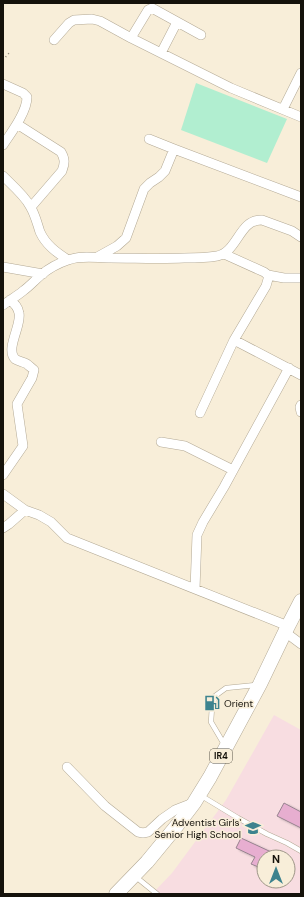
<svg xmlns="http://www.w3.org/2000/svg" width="304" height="897" viewBox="0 0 304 897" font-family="'DM Sans',sans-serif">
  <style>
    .education { fill: #f8dde1; fill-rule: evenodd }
    .green { fill: #b1eed0 }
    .building { fill: #e7aed0; stroke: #97838f; filter: url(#shadow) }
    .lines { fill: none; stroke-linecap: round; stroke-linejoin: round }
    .lane-casing { stroke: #b3a995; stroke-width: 5.5 }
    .street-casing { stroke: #b3a995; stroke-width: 10 }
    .primary-casing { stroke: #b3a995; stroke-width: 15 }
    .path { stroke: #8b8576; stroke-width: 1.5; stroke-dasharray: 1 3; stroke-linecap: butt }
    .lane { stroke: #fff; stroke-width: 4.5 }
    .street { stroke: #fff; stroke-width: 9 }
    .primary { stroke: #fff; stroke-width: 14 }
    .labels { text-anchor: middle; stroke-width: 3; stroke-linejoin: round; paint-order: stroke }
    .shield { fill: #f8eed9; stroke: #595449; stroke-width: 1 }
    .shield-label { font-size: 9px; font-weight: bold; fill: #15120b }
    .poi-label { font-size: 10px; fill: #15120b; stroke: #f8eed9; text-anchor: start }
  </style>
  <defs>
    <filter id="shadow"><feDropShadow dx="3.5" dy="2" stdDeviation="1" flood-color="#0004"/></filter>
  </defs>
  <rect width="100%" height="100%" fill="#f8eed9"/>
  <path class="education" d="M 274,715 L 301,730 L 301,894 L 152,894 L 172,873 L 226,800 ZM 264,857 L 288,857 L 288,881 L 264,881 Z"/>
  <path class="green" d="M 196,83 L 287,119 L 267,163 L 181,130 Z"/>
  <path class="building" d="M 284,803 L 301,812 L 301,828 L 277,816 Z
    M 241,838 L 282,857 L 264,857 L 264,862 L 261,868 L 251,864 L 255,857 L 236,848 Z"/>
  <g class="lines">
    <defs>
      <path id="lane" d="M 224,744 L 211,722 L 212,707 L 215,696 L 226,688 L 256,685
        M 200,795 L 238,818 L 267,834 L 287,843 L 301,851
        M 136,877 L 157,894"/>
      <path id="street" d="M 131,38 L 148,10 L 152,8 L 201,35
        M 54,40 L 69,23 L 74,20 L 92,19 L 100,21 L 131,38 L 231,88 L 301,117
        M 161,53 L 177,22
        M 3,84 L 23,93 L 27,97 C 27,112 11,133 3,145
        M 283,109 L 301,73
        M 17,124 L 61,152 C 65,159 65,163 62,171 L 31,207
        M 149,139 L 174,149 L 301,197
        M 3,176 C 12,185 24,195 30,206 C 35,214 37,223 40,232 C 46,245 56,252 68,260
        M 99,256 L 117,246 L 126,238 L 144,189 L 150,183 L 159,177 L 165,171 L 174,149
        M 3,267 L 43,274
        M 268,275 L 284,278 L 301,278
        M 3,305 C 10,300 17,296 23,291 C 30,286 35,280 41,275 C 48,269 59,263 68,260 C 81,255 97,258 110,258 C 135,258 159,259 184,258 C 195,258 206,258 217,256 C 238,252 239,219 262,220 L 292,231 L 301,237
        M 234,340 L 301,375
        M 301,405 L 300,407 L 301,412
        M 200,413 L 234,340 L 266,286 L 268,279 L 268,275 L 264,272 L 224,254
        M 161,442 L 185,446 L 233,470
        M 3,475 L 23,446 L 17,404 L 32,378 L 34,370 C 32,368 29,366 27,364 C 23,362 18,361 15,359 C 5,349 22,325 19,313 C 18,307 15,304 10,300
        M 3,494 L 25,510
        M 3,528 L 9,524 L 25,510 L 39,515 L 51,522 L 67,538 L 288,626
        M 195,589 L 197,535 L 203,522 L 224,487 L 289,368
        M 285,632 L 301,644
        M 67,767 L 105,806 L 138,832 L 143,833 L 148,832 L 162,819 L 175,810 L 193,803"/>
      <path id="primary" d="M 116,894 L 147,862 L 175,828 L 194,803 L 210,777 L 260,684 L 285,632 L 301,601"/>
    </defs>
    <use href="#lane" class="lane-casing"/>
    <use href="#street" class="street-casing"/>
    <use href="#primary" class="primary-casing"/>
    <path class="path" d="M 3,60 L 9,53"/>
    <use href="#lane" class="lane"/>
    <use href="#street" class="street"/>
    <use href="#primary" class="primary"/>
  </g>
  <defs>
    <symbol id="fuel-bare" viewBox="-9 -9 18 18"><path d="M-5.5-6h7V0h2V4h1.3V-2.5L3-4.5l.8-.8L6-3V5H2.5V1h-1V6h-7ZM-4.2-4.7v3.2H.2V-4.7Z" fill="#3d838e" stroke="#f8eed9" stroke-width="2.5" paint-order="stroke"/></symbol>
    <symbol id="school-bare" viewBox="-9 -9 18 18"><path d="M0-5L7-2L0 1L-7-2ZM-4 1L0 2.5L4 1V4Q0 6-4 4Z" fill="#3d838e" stroke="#f8eed9" stroke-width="2.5" paint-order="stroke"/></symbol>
  </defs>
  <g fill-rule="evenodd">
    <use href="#fuel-bare" x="201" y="692" width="22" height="22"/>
    <use href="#school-bare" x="242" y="817" width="22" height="22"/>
  </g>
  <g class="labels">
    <rect class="shield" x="210" y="749" width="22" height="14" rx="3"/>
    <g class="shield-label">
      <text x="221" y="759">IR4</text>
    </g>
    <g class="poi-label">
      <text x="224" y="707">Orient</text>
      <text x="241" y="826" text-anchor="end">Adventist Girls'<tspan x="241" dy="12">Senior High School</tspan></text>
    </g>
  </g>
  <rect width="304" height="897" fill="none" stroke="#15120b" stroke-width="8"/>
  <g transform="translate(276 869)"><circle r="19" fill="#f8eed9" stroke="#9d9687"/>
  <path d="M0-3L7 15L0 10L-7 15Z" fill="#3d838e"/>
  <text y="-6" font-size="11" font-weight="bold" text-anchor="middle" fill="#15120b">N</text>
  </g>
</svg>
